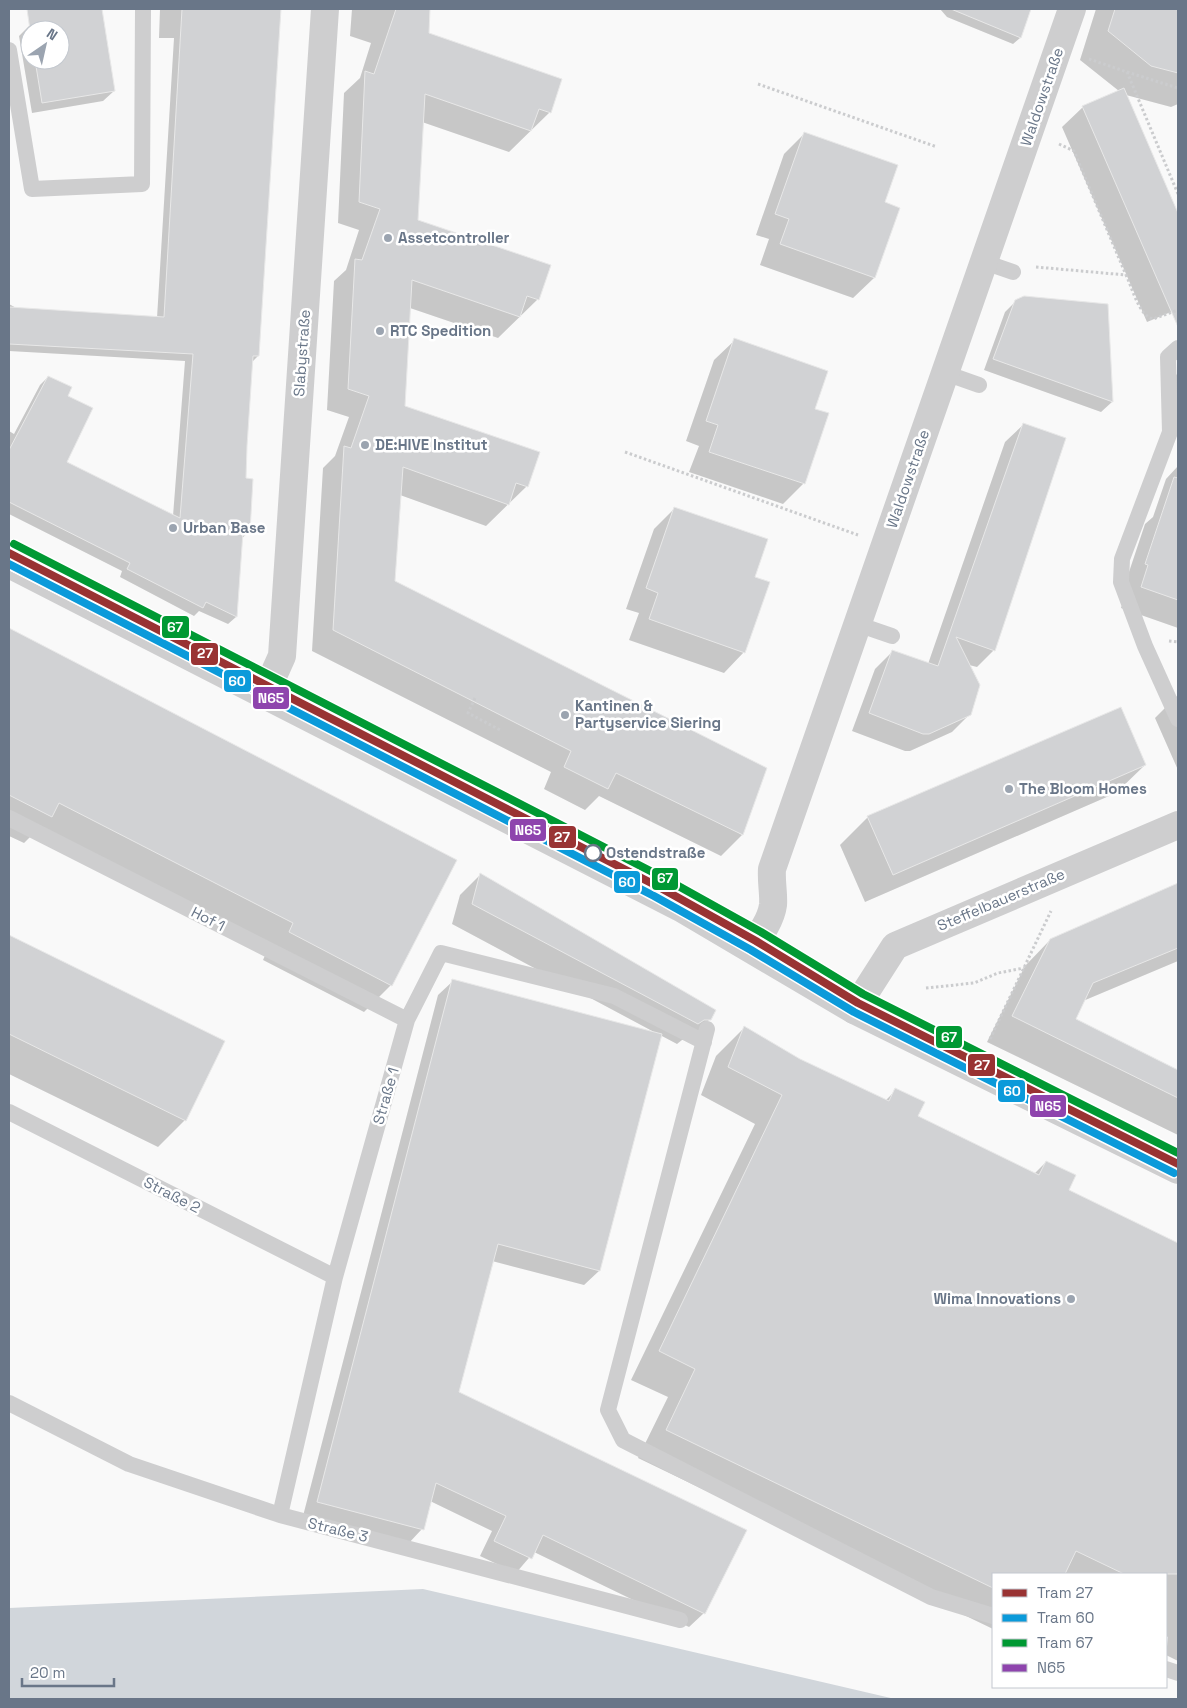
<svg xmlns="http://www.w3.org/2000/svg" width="1187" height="1708" viewBox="0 0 1187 1708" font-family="'Space Grotesk',sans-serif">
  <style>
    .water { fill: #d1d6db }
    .shadow { fill: #0003; fill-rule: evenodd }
    .building { fill: #d1d2d4; stroke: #e8e8e8 }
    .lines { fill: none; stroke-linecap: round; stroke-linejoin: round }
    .path { stroke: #cbccce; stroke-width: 3; stroke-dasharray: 2.5 2.5; stroke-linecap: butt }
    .service { stroke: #cececf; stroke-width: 16 }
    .minor { stroke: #cececf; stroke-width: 28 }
    .tertiary { stroke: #cececf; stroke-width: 28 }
    .bus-1-casing { stroke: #fff; stroke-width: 11 }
    .bus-1 { stroke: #8e44ad; stroke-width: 8 }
    .tram-1-casing { stroke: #fff; stroke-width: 11 }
    .tram-2-casing { stroke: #fff; stroke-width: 11 }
    .tram-3-casing { stroke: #fff; stroke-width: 11 }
    .tram-1 { stroke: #933; stroke-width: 8 }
    .tram-2 { stroke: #0b9ada; stroke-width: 8 }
    .tram-3 { stroke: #093; stroke-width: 8 }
    .poi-dot { fill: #9ba4b0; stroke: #fff; stroke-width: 2 }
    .stop-dot { fill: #fff; stroke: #697688; stroke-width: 2.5 }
    .labels { text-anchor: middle; stroke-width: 5; stroke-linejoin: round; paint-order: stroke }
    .street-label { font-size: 15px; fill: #697688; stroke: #fff }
    .poi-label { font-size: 15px; font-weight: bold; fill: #697688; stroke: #fff; text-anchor: start }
    .stop-label { font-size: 15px; font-weight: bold; fill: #697688; stroke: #fff; text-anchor: start }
    .line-badge { stroke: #fff; stroke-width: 2 }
    .badge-label { font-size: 14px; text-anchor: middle; font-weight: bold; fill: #fff }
  </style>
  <rect width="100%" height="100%" fill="#f9f9f9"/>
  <path class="water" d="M 423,1589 L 895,1699 L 9,1699 L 9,1608 Z"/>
  <path class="shadow" d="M 56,9 L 101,9 L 114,91 L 103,101 L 32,113 L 19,36 L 30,25 L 58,21 ZM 30,30 L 60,30 L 60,60 L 30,60 Z
    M 160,9 L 279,9 L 258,356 L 251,363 L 245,480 L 249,532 L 241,539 L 236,617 L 228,624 L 199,611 L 194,616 L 120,577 L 122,571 L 9,514 L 9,431 L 14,434 L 40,385 L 48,377 L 66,396 L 66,463 L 173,516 L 185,361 L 9,351 L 9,304 L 18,309 L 157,318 L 174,38 L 159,38 Z
    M 352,9 L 429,9 L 428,34 L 550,112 L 509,152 L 422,122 L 416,220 L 538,299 L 498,338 L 410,308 L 404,407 L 527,486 L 486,526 L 400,495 L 394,582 L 742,835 L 721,856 L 599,796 L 585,810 L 544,789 L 551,772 L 312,651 L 323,468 L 335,456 L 349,417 L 327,410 L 334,281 L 346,270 L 359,230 L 338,223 L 344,93 L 360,78 L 371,43 L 350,36 Z
    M 940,9 L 1030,9 L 1020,38 L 1013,44 L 947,17 Z
    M 1096,9 L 1178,9 L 1178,104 L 1171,107 L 1126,95 L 1178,217 L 1178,309 L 1147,322 L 1062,127 L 1083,107 L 1119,91 L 1080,60 Z
    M 805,133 L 883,203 L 874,278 L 853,298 L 760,265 L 769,239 L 756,235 L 784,154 Z
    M 1016,301 L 1107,305 L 1112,402 L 1101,412 L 984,370 L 1005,312 Z
    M 735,340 L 814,409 L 827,414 L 803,484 L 783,504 L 689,472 L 699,446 L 686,441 L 714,360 Z
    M 1178,373 L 1178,430 L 1161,390 Z
    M 1023,425 L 994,650 L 977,667 L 969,665 L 970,714 L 952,732 L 910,751 L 905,751 L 852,731 L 875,669 L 892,652 L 928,664 L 1005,442 Z
    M 1178,466 L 1178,628 L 1121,608 L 1129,585 L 1125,584 L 1145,524 L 1153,517 L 1166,479 Z
    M 675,508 L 754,578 L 744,652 L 724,673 L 629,640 L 639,613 L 626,609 L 654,529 Z
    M 9,631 L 456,861 L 391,985 L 364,1012 L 263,960 L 267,951 L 35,832 L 24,843 L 9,836 Z
    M 1178,695 L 1178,770 L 1155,718 Z
    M 1145,765 L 1116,793 L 865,902 L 840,845 L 868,817 Z
    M 480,875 L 710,1019 L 689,1040 L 682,1040 L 677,1044 L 660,1035 L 599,1271 L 584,1285 L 492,1261 L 458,1393 L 704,1613 L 689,1627 L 534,1552 L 516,1573 L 480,1556 L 492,1531 L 430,1501 L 422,1529 L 408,1544 L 303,1516 L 438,995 L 453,981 L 654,1032 L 452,924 L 460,895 Z
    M 1178,884 L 1178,961 L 1083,1001 L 1074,1020 L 1178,1072 L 1178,1135 L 987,1042 L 1025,966 L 1050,940 Z
    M 9,936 L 223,1042 L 185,1120 L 158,1147 L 9,1074 Z
    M 744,1028 L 800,1060 L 885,1101 L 896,1090 L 917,1117 L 1034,1174 L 1046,1162 L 1067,1190 L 1178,1244 L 1178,1661 L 1166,1655 L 1168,1637 L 1166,1636 L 1166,1574 L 993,1574 L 993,1629 L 638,1458 L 668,1397 L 631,1380 L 755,1124 L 701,1095 L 716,1056 Z"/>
  <path class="building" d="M 27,9 L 102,9 L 115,91 L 42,103 L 35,60 L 60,60 L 60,30 L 30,30 Z
    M 182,9 L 281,9 L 259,356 L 253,356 L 247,446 L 246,478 L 253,479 L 250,532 L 243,532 L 237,617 L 206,602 L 203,608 L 127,569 L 130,563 L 9,502 L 9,450 L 48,376 L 72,387 L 68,396 L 93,408 L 67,462 L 180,518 L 193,354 L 9,344 L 9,307 L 164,317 Z
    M 396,9 L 430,9 L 429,33 L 562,79 L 551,113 L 539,109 L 531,131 L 425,94 L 418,220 L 551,265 L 539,300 L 527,296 L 520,317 L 412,280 L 405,406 L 540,452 L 528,487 L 516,483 L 509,505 L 403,467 L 395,581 L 767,768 L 743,835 L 616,773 L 608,789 L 564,767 L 571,751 L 333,630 L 344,446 L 351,448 L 369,396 L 348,389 L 355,259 L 362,260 L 380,209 L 359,202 L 365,71 L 374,74 Z
    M 951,9 L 1031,9 L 1021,38 Z
    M 1115,9 L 1178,9 L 1178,73 L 1151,66 L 1108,31 Z
    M 1124,88 L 1178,213 L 1178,327 L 1082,106 Z
    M 804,132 L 898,165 L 885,202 L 900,208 L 875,278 L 780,244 L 789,219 L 775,214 Z
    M 1024,296 L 1108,304 L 1113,402 L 993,359 L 1015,300 Z
    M 734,338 L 828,371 L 815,409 L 829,413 L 805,484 L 709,452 L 718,425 L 706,421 Z
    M 1023,423 L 1066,438 L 995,651 L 956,637 L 980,685 L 971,715 L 929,734 L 923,734 L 869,713 L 892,650 L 938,666 Z
    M 1174,477 L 1178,478 L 1178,600 L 1141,587 L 1148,565 L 1145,564 Z
    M 674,507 L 768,539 L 755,577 L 770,582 L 745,653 L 649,619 L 658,593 L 646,588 Z
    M 9,628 L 457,860 L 392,986 L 289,932 L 293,923 L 59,803 L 52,817 L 9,795 Z
    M 1121,707 L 1146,765 L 893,875 L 867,816 Z
    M 480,873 L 716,1010 L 711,1020 L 704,1020 L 698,1024 L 472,904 Z
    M 1178,883 L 1178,948 L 1093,983 L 1076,1019 L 1178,1070 L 1178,1098 L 1012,1016 L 1050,939 Z
    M 9,935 L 225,1041 L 186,1121 L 9,1034 Z
    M 452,979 L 662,1034 L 600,1271 L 498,1244 L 459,1392 L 747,1530 L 705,1614 L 543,1535 L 532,1559 L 494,1541 L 506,1516 L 436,1483 L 424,1530 L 317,1502 Z
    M 744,1026 L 800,1059 L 889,1101 L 895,1088 L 925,1102 L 918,1116 L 1039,1175 L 1046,1161 L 1076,1175 L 1069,1190 L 1178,1243 L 1178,1574 L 1124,1574 L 1076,1551 L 1065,1574 L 993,1574 L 993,1588 L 666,1430 L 695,1369 L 659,1351 L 782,1095 L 728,1067 Z"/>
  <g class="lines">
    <path class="path" d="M 1089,59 L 1127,72 L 1178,194
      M 1127,72 L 1178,88
      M 758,84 L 937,147
      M 1059,144 L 1074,151 L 1126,275
      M 1036,267 L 1126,275 C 1132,287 1139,316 1153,319 L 1178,310
      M 625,452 L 858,535
      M 1169,641 L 1178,642
      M 475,698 L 468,713 L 502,731
      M 926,988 L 974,983 L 998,973 L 1024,968
      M 990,1039 L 1051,911"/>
    <path class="service" d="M 9,50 L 32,189 L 142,184 L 143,9
      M 984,262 L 1013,272
      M 1178,348 L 1168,357 L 1170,432 L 1122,559 L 1121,582 L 1145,646 L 1178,719
      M 945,373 L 979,385
      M 857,624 L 892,636
      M 9,818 L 407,1020
      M 707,1029 L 608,1410 L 623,1440 L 931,1597 L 993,1616
      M 9,1112 L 335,1277
      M 9,1403 L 129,1464 L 280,1515 L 680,1620
      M 280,1515 L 335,1277 L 407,1020 L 441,953 L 614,996 L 704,1042
      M 1166,1669 L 1178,1673"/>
    <path class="minor" d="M 265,694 L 282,656 L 325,9
      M 751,948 C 760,935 771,920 773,905 C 774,895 771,881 772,869 L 1072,9
      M 854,1010 L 895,946 L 1178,825"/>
    <path class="tertiary" d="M 9,564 L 681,908 L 854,1010 L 1178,1170"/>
    <defs>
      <path id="bus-1" d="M 9,564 L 681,908 L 854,1010 L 1178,1170"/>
    </defs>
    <use href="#bus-1" class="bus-1-casing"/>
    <use href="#bus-1" class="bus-1"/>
    <defs>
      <path id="tram-1" d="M 9,553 L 659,887 L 756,941 L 858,1003 L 1178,1164"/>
      <path id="tram-2" d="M 9,564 L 654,896 L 751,950 L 854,1012 L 1174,1173"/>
      <path id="tram-3" d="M 14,544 L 664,878 L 761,932 L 863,994 L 1178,1153"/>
    </defs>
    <use href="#tram-1" class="tram-1-casing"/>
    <use href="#tram-2" class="tram-2-casing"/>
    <use href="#tram-3" class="tram-3-casing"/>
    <use href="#tram-1" class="tram-1"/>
    <use href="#tram-2" class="tram-2"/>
    <use href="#tram-3" class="tram-3"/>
  </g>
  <g class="poi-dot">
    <circle cx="388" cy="238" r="5"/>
    <circle cx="380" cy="331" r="5"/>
    <circle cx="365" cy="445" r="5"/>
    <circle cx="173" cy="528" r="5"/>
    <circle cx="565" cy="715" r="5"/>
    <circle cx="1009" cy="789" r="5"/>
    <circle cx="1071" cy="1299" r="5"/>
  </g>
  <circle class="stop-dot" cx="593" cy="853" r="8"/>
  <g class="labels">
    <g class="street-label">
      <text transform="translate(1042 97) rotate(-71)" y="5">Waldowstraße</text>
      <text transform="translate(302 353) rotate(-86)" y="5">Slabystraße</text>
      <text transform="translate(908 479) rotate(-71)" y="5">Waldowstraße</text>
      <text transform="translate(1001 900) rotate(-23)" y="5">Steffelbauerstraße</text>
      <text transform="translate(208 919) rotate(27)" y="5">Hof 1</text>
      <text transform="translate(386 1096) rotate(-74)" y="5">Straße 1</text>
      <text transform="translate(172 1195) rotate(27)" y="5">Straße 2</text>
      <text transform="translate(338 1530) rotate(14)" y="5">Straße 3</text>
    </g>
    <g class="poi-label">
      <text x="398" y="243">Assetcontroller</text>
      <text x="390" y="336">RTC Spedition</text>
      <text x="375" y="450">DE:HIVE Institut</text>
      <text x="183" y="533">Urban Base</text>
      <text x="575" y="711">Kantinen &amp;<tspan x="575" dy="17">Partyservice Siering</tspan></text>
      <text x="1019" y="794">The Bloom Homes</text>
      <text x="1061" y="1304" text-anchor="end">Wima Innovations</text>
    </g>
    <g class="stop-label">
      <text x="606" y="858">Ostendstraße</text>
    </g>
  </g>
  <g class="line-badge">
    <rect x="161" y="615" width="29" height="24" rx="5" fill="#093"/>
    <rect x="190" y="642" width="29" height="24" rx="5" fill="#933"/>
    <rect x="223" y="669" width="29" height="24" rx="5" fill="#0b9ada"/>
    <rect x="252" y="686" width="38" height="24" rx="5" fill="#8e44ad"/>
    <rect x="509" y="818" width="38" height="24" rx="5" fill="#8e44ad"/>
    <rect x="548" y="825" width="29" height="24" rx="5" fill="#933"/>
    <rect x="651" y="867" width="28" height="24" rx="5" fill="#093"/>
    <rect x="613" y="870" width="28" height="24" rx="5" fill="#0b9ada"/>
    <rect x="935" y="1025" width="28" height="24" rx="5" fill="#093"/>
    <rect x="967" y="1053" width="29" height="24" rx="5" fill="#933"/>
    <rect x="997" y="1079" width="29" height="24" rx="5" fill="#0b9ada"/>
    <rect x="1029" y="1094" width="38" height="24" rx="5" fill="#8e44ad"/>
  </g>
  <g class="badge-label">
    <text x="175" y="632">67</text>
    <text x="205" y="658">27</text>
    <text x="237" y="686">60</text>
    <text x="271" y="703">N65</text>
    <text x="528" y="835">N65</text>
    <text x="562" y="842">27</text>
    <text x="665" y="883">67</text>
    <text x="627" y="887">60</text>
    <text x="949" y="1042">67</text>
    <text x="982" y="1070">27</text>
    <text x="1012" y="1096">60</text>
    <text x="1048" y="1111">N65</text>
  </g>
  <rect width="1187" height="1708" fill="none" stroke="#697688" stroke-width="20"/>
  <rect x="992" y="1573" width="175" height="115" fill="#ffffff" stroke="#c3c8cf"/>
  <rect x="1002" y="1589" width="25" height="8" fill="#993333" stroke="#c3c8cf"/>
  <text x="1037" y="1598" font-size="15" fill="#697688">Tram 27</text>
  <rect x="1002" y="1614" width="25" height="8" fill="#0b9ada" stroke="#c3c8cf"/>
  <text x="1037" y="1623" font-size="15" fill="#697688">Tram 60</text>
  <rect x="1002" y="1639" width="25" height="8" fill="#009933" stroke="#c3c8cf"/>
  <text x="1037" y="1648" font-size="15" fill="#697688">Tram 67</text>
  <rect x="1002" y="1664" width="25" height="8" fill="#8e44ad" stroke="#c3c8cf"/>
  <text x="1037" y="1673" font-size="15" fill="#697688">N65</text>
  <g transform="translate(45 45) rotate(34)"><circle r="24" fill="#ffffff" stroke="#c3c8cf"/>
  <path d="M0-4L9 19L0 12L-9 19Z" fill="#9ba4b0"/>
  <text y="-8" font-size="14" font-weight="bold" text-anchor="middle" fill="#697688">N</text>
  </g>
  <path d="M22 1678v8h92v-8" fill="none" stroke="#697688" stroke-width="2.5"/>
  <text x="30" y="1678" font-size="15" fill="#697688" stroke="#ffffff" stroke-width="4" paint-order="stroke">20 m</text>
</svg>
